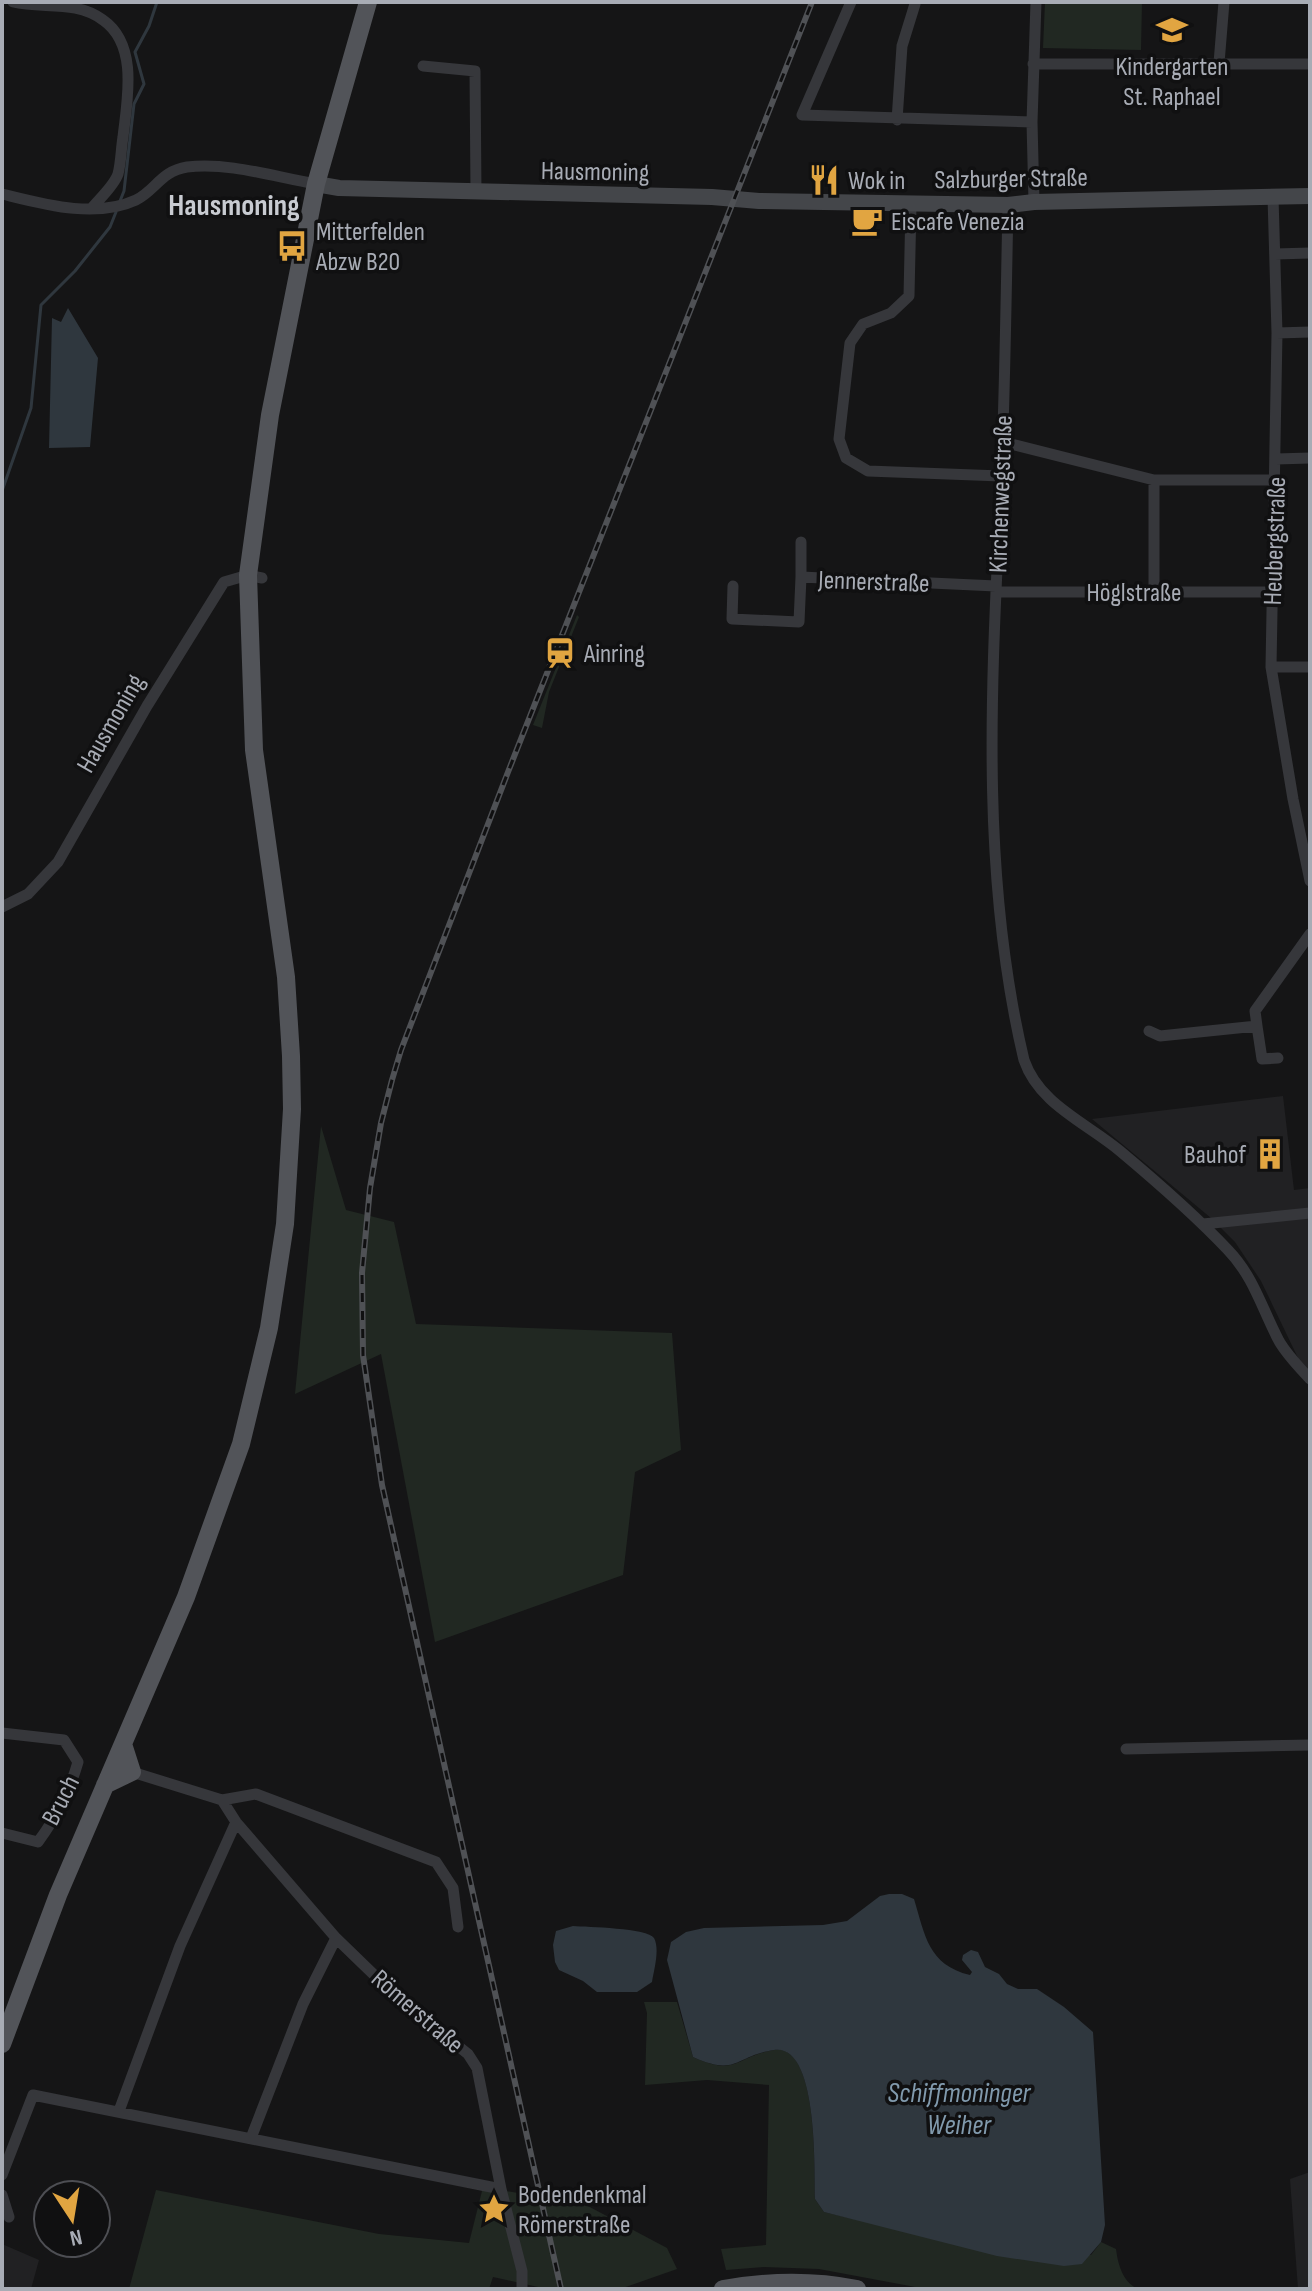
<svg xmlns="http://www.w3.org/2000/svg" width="1312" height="2291" viewBox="0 0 1312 2291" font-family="'Sofia Sans Condensed',sans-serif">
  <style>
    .built { fill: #212123 }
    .green { fill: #212822 }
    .water { fill: #2f373e }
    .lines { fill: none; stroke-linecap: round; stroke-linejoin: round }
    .stream { stroke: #2f373e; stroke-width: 3 }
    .street { stroke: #36373b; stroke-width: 11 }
    .secondary { stroke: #44464a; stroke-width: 16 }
    .primary { stroke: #525459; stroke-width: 18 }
    .rail-casing { stroke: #4f5155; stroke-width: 6 }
    .rail { stroke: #101011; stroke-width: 3; stroke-dasharray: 9; stroke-linecap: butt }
    .labels { text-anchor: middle; stroke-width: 7; stroke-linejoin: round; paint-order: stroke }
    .poi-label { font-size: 26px; fill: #a8acb5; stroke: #101011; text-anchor: start }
    .street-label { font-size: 26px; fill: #a8acb5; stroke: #101011 }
    .water-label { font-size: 28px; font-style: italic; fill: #819aad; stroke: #101011 }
    .quarter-label { font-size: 30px; font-weight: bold; fill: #c8cbd1; stroke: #101011 }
  </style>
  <rect width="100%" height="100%" fill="#151516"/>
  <path class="built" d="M 1283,1096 L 1294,1190 L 1310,1188 L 1310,1372 L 1299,1360 L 1261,1281 L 1235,1242 L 1211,1218 L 1092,1119 Z
    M 1310,2172 L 1310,2289 L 1298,2289 L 1290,2179 Z
    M 2,2244 L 39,2260 L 31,2289 L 2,2289 Z"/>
  <path class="green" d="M 1045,2 L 1142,2 L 1141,50 L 1043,48 Z
    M 577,615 L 579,617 L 549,692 L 542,728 L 533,725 Z
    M 321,1126 L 346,1210 L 394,1222 L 416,1324 L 672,1333 L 681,1450 L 635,1472 L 623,1575 L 435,1642 L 381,1354 L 295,1394 Z
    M 644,2002 L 677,2002 L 693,2057 C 737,2077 734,2057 774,2050 C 819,2042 814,2172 815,2199 L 824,2212 L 910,2232 L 1091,2255 L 1101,2242 L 1116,2249 C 1118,2265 1123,2282 1138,2289 L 926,2289 L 819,2269 L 764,2267 L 726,2270 L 721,2249 L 766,2245 L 769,2085 L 707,2080 L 645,2085 L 647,2013 Z
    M 483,2187 L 586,2205 L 667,2248 L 677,2269 L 620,2289 L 547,2289 L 493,2277 L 489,2289 L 129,2289 L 156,2190 L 379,2234 L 469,2243 Z"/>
  <path class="water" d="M 68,308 L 98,358 L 90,447 L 49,448 L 52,318 L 61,322 Z
    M 889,1894 L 902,1894 L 914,1899 C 925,1935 928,1965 970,1975 L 972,1972 L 962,1960 L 963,1955 L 971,1950 L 978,1952 L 985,1967 L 999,1974 L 1007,1984 L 1018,1989 L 1037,1989 L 1064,2007 L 1093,2032 L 1105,2225 L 1101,2242 L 1082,2264 L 1064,2266 L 997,2256 L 824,2212 L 815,2199 C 814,2172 819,2043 774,2050 C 734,2056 738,2077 693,2057 L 667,1960 L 671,1942 L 686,1932 L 704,1928 L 823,1925 L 847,1921 L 880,1896 Z
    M 573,1926 C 587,1927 648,1928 654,1938 C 660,1949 654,1970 652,1982 L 637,1992 L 597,1992 L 583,1981 L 559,1970 L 555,1962 L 553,1945 L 556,1931 Z"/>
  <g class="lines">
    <path class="stream" d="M 120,201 L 124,191 L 134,104 L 144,84 L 135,52 L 149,26 L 157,2
      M 2,491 L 31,408 L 41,305 L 75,271 L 110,227 L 116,212"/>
    <path class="street" d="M 13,2 C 43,9 76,0 103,20 C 139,45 127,101 123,137 C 121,149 121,163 118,174 C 114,186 99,199 91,209
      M 851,2 L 802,115 L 1032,122
      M 1219,63 L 1224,2
      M 1033,64 L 1310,64
      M 423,66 L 475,71 L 476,193
      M 897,120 L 902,46 L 915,4
      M 2,194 C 43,204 95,219 136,200 C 155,191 161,171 187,167 C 230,162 274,177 316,184
      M 1273,197 L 1277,333 L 1271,667 L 1293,799 L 1310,881
      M 1034,202 L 1032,122 L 1036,2
      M 911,205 L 909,296 L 891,313 L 863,324 L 850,343 L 839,439 L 846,458 L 868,471 L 1001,476
      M 1008,205 C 1006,298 1005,391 1001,484 C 992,676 979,871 1024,1060 C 1039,1104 1085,1122 1120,1151 C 1157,1182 1195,1215 1228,1250 C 1254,1277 1262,1309 1279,1341 C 1287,1355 1299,1367 1310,1379
      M 1275,254 L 1310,253
      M 1277,333 L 1310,332
      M 1003,442 L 1154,480 L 1275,480
      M 1276,459 L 1310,458
      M 1154,480 L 1154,592
      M 801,577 L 801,542
      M 733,586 L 732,619 L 799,622 L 801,577 L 996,586
      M 996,592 L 1271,592
      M 1271,667 L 1310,667
      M 2,907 L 28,894 L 58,862 L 147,706 L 224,582 L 248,575 L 262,578
      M 1257,1026 L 1262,1059 L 1278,1058
      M 1149,1031 L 1160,1036 L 1257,1026 L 1255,1011 L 1310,934
      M 1203,1224 L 1310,1213
      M 2,1733 L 64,1740 L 78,1762 C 69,1793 57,1816 38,1842 L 2,1833
      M 1126,1749 L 1310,1745
      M 222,1800 L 256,1794 L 436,1862 L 453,1888 L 458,1927
      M 119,2111 L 180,1946 L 236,1822
      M 251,2138 L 303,2004 L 336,1938
      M 2,2175 L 33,2095 L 501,2189 L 477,2068 L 468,2054 L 399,1999 L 336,1938 L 236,1822 L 222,1800 L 132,1772
      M 501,2189 L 522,2271 L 522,2289
      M 2,2195 L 9,2217"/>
    <path class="secondary" d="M 316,184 L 339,188 L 712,197 L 759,201 L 1008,205 L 1034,202 L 1310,196"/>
    <path class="primary" d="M 105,1785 L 132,1772 L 123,1744
      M 2,2044 L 58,1895 L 186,1597 L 241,1444 L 269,1328 L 285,1224 L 292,1109 L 291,1056 L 286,977 L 254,750 L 248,575 L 270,415 L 316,184 L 368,2
      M 723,2289 C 768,2281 812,2280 857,2289"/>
    <defs>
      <path id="rail" d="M 561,2289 L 382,1485 L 363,1355 L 362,1273 L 370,1188 L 381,1123 L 392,1080 L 401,1050 L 508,772 L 812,2"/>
    </defs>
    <use href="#rail" class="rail-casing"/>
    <use href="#rail" class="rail"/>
  </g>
  <defs>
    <symbol id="school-bare" viewBox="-9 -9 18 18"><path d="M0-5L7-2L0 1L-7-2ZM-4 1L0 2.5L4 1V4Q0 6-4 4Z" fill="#e1a541" stroke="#101011" stroke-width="2.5" paint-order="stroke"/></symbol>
    <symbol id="restaurant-bare" viewBox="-9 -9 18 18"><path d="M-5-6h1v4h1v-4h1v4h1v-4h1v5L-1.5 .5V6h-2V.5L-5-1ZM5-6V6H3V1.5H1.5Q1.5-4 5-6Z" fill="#e1a541" stroke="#101011" stroke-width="2.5" paint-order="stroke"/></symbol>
    <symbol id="cafe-bare" viewBox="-9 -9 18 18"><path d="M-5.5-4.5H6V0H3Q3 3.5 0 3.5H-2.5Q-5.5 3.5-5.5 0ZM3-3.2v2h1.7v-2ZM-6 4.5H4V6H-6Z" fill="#e1a541" stroke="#101011" stroke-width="2.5" paint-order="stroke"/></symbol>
    <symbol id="bus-bare" viewBox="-9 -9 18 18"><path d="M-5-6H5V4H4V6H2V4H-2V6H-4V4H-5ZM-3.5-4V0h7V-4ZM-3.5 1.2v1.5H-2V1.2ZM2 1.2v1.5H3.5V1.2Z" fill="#e1a541" stroke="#101011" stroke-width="2.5" paint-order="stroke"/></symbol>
    <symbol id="station-bare" viewBox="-9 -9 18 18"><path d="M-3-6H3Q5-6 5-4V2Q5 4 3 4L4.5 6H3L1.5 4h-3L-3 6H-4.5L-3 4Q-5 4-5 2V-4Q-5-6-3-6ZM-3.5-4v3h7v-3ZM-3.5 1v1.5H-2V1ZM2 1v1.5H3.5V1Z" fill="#e1a541" stroke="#101011" stroke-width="2.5" paint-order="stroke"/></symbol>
    <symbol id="building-bare" viewBox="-9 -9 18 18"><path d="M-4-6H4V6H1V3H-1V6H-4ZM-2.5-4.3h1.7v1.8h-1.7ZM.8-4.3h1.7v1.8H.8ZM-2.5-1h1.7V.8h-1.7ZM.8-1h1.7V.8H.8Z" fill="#e1a541" stroke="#101011" stroke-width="2.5" paint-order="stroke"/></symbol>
    <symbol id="sight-bare" viewBox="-9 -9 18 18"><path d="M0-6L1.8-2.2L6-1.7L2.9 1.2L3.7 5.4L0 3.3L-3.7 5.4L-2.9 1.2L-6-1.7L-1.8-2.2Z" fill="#e1a541" stroke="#101011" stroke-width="2.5" paint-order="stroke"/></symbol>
  </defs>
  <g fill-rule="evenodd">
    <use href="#school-bare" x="1150" y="8" width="44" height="44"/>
    <use href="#restaurant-bare" x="802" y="158" width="44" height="44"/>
    <use href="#cafe-bare" x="845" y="199" width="44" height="44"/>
    <use href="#bus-bare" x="270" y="224" width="44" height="44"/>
    <use href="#station-bare" x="538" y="631" width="44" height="44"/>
    <use href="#building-bare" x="1248" y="1132" width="44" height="44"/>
    <use href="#sight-bare" x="472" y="2187" width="44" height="44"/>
  </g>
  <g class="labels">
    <g class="poi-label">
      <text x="1172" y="75" text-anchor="middle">Kindergarten<tspan x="1172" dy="30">St. Raphael</tspan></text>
      <text x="848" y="189">Wok in</text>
      <text x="891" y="230">Eiscafe Venezia</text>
      <text x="316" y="240">Mitterfelden<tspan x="316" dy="30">Abzw B20</tspan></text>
      <text x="584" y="662">Ainring</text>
      <text x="1246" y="1163" text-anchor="end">Bauhof</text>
      <text x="518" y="2203">Bodendenkmal<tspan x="518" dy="30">Römerstraße</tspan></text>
    </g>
    <g class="street-label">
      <text transform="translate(595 171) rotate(1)" y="9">Hausmoning</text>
      <text transform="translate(1011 178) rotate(-1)" y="9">Salzburger Straße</text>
      <text transform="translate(1000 494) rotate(-88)" y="9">Kirchenwegstraße</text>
      <text transform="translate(1274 541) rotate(-88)" y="9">Heubergstraße</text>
      <text transform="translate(874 581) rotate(2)" y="9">Jennerstraße</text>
      <text x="1134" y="601">Höglstraße</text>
      <text transform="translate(110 723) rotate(-60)" y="9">Hausmoning</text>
      <text transform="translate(60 1800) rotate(-63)" y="9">Bruch</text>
      <text transform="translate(418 2011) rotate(41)" y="9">Römerstraße</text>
    </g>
    <g class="water-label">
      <text x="959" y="2102">Schiffmoninger<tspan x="959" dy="32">Weiher</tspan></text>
    </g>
    <g class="quarter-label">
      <text x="234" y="215">Hausmoning</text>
    </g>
  </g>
  <rect width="1312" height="2291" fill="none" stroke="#a8acb5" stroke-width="8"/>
  <g transform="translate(72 2219) rotate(168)"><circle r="38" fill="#101011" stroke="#4d4e53" stroke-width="2"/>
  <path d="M0-6L14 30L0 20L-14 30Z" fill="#e1a541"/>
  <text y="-12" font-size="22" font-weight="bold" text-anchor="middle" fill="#a8acb5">N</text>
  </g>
</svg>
